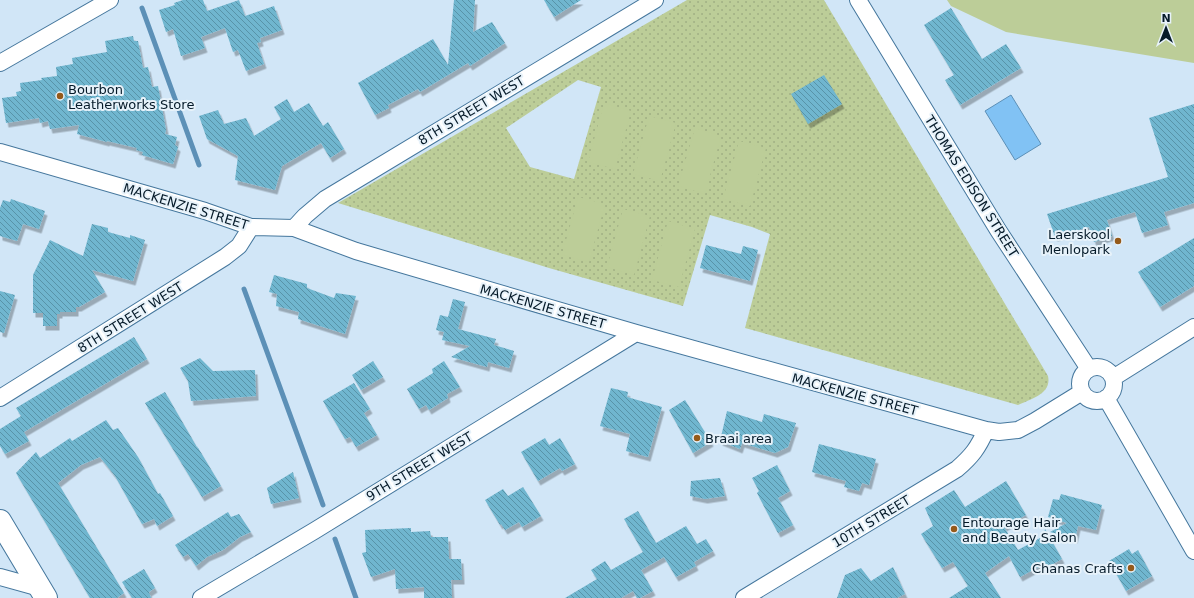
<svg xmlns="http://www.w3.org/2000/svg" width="1194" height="598" viewBox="0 0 1194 598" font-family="'DejaVu Sans',sans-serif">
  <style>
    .grass { fill: url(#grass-dots); fill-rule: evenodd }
    .garden { fill: #bccd98 }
    .water { fill: #81c2f4; stroke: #5c90b7 }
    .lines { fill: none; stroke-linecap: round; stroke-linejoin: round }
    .stream { stroke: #5c90b7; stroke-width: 5 }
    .building { fill: url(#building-back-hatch); filter: url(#shadow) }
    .minor-casing { stroke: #45779d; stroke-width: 18 }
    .secondary-casing { stroke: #45779d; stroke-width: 24 }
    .minor { stroke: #fff; stroke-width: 16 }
    .secondary { stroke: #fff; stroke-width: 22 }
    .poi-dot { fill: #955a1a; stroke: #e7f2fa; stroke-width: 1.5 }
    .labels { text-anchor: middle; stroke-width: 4; stroke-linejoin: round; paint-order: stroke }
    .poi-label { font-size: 13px; fill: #051a29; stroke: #e7f2fa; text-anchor: start }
    .street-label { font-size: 13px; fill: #051a29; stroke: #e7f2fa }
  </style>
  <defs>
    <pattern id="grass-dots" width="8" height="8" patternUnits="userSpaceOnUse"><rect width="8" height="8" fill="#bccd98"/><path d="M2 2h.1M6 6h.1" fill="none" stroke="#a0af83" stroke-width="1.8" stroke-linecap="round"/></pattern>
    <pattern id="building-back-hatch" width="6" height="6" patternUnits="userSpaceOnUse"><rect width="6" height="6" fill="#6fb6cf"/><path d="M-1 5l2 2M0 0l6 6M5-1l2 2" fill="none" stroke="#5993a8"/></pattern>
    <filter id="shadow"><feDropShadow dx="2.5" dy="4.5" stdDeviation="0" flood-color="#0004"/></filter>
  </defs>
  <rect width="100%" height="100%" fill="#d1e6f7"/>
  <path class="grass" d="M 687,0 L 824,0 L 1048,376 C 1052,394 1031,399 1018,405 L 745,328 L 770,234 L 752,227 L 710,215 L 683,306 L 549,268 L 338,203 ZM 578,80 L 601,87 L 574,179 L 530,167 L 506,128 Z"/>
  <path class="garden" d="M 947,0 L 1194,0 L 1194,63 L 1006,32 L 951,6 Z
    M 604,103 L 631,111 L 615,169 L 588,162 Z
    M 649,116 L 676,123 L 660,181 L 633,174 Z
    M 695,128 L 721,136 L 705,194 L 678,186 Z
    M 739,141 L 766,148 L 750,206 L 723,199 Z
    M 578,197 L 605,204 L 589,262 L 562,255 Z
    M 623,209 L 650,216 L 634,275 L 607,267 Z
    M 668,221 L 695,229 L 679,287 L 652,280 Z"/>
  <path class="water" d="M 1011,95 L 1041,144 L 1015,160 L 985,111 Z"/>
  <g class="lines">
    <path class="stream" d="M 142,8 L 199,165
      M 244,289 L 323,505
      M 335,539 L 356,598"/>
  </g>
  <path class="building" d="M 183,0 L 203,0 L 207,11 L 239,0 L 245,16 L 274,6 L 282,30 L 260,38 L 261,42 L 257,43 L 264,64 L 246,71 L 238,50 L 233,52 L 225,28 L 201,37 L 205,48 L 181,56 L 173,29 L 166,32 L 159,10 L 175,5 L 174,3 Z
    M 454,0 L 475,0 L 473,32 L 492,22 L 505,43 L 470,66 L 468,63 L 420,92 L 418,89 L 388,105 L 389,108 L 375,115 L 358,83 L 433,39 L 448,65 Z
    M 544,0 L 581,0 L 554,17 Z
    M 951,8 L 982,59 L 1006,44 L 1021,68 L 960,105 L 945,80 L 954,75 L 924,25 Z
    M 133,36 L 134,41 L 138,41 L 143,68 L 148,67 L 152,87 L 158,86 L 166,130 L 165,134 L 177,137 L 175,145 L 178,147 L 173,164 L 142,155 L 143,152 L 136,150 L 137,148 L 107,141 L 107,142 L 77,134 L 79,125 L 50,129 L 48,121 L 40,123 L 39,118 L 6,123 L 2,98 L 17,96 L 16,92 L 21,91 L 20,83 L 42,80 L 41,78 L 57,76 L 56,67 L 73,64 L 72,58 L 107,52 L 105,41 Z
    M 824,75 L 842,104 L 808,124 L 791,94 Z
    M 287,99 L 294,112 L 309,103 L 323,126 L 328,122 L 344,149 L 330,158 L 321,143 L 282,166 L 275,190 L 235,180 L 238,156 L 207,139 L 199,116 L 218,110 L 224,124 L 246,118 L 254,136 L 281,119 L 274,107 Z
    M 1194,104 L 1194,203 L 1164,212 L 1168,225 L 1142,233 L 1135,212 L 1107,220 L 1112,236 L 1094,242 L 1089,227 L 1055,237 L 1047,214 L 1168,177 L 1149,118 Z
    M 11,199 L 45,211 L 39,229 L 23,224 L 17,241 L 0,236 L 0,208 L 3,200 L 10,202 Z
    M 92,224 L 108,228 L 108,232 L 130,238 L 130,235 L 145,240 L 133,281 L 92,270 L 105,292 L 79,307 L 76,307 L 76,312 L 60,312 L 60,314 L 57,314 L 57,326 L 43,326 L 43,313 L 33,313 L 33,275 L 50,240 L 83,256 Z
    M 1194,238 L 1194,286 L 1160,307 L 1138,272 Z
    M 706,245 L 741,254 L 743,246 L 758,250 L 750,281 L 700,268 Z
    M 274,275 L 307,284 L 307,288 L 334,298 L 336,293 L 356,296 L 345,334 L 298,319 L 299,312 L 276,306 L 277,294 L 269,292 Z
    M 0,291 L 15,295 L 4,333 L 0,332 Z
    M 453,299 L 465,302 L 458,329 L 496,339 L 494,345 L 514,351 L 509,368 L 488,362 L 487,367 L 451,357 L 470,346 L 442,340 L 444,332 L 436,330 L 440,315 L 448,317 Z
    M 134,337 L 147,359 L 24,432 L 29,441 L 5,454 L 0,446 L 0,429 L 21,416 L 16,408 Z
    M 200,358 L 213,371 L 255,370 L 256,396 L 191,401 L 188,381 L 180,368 Z
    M 373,361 L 383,377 L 361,390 L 352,375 Z
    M 444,361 L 460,387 L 447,394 L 448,398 L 429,410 L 426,405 L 419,409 L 407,389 L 433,373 L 432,369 Z
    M 354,383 L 370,409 L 364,413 L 377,435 L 356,447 L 350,437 L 345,439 L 323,401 Z
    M 611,388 L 628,392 L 627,397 L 662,407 L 648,457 L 626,451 L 630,434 L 600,426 Z
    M 165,392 L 198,449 L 197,446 L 221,486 L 202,497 L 145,403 Z
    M 685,400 L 711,442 L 693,453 L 669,410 Z
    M 727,411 L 762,422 L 764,414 L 796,423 L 788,447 L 775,453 L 742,443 L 740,449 L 720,441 Z
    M 106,420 L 113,430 L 118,428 L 138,457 L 158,494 L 160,493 L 173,516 L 157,526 L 154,519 L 142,524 L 115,476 L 100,457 L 81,465 L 58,483 L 124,593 L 117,598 L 90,598 L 16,473 L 36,452 L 40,458 L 70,438 L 72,441 Z
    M 545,438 L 549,445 L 560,438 L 575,464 L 562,471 L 560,468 L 538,481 L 521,452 Z
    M 819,444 L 876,459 L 869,485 L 862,483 L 859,491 L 844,487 L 846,481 L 812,472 Z
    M 777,465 L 790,491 L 778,498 L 793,525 L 778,533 L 757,493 L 759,491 L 752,478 Z
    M 293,472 L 299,498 L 271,504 L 267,488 Z
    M 720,478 L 725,496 L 705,499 L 690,496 L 691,481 Z
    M 1006,481 L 1026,515 L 1004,527 L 1018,550 L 1016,551 L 1040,538 L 1042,543 L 1045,529 L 1062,559 L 1044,569 L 1042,565 L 1020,577 L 1009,556 L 985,573 L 1001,598 L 949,598 L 968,586 L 953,562 L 942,568 L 921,534 L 933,526 L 925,508 L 954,490 L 965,507 Z
    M 523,487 L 541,516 L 522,527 L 519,522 L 505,530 L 501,524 L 500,525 L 485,500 L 503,489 L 508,496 Z
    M 1061,494 L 1102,505 L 1096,530 L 1078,526 L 1075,539 L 1050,532 L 1067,523 L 1048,517 L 1053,499 L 1059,500 Z
    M 638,511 L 656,543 L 686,526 L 697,544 L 706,539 L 713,551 L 694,562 L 696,566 L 676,577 L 664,557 L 641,570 L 653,591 L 640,598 L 637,598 L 633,591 L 621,598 L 565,598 L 597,579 L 591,570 L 605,561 L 611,570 L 643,552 L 624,519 Z
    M 228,512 L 231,517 L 239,514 L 251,532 L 240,537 L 223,550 L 207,557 L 196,566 L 188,554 L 183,557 L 175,545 Z
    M 411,528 L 411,532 L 430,531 L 431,537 L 448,537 L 449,559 L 461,559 L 462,580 L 451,580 L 452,598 L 424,598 L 424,587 L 396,589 L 395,569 L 371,577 L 362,553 L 366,552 L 365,530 Z
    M 1129,549 L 1132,554 L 1138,550 L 1152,576 L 1126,591 L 1109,561 Z
    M 893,567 L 905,594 L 897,598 L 837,598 L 845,575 L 861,568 L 871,581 Z
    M 144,569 L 155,588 L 149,592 L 151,598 L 132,598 L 122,582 Z"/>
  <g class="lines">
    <defs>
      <path id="minor" d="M 858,0 L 998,230 L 1089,369
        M 0,63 L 110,0
        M 0,152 L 205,211 L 251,227 L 294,228 L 356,251 L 636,333 L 986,430 L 999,432 L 1018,430 L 1035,421 L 1082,392
        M 294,228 L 305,216 L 325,199 L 655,0
        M1080 384a17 17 0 1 1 34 0a17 17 0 1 1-34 0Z
        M 1113,378 L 1194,327
        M 0,398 L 225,257 L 239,246 L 251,227
        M 1106,398 L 1194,551
        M 0,577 L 40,588
        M 201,598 L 314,531 L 636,333
        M 744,598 L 957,469 C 972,456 978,448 986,430"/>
      <path id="secondary" d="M 0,521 L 46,598"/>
    </defs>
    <use href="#minor" class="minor-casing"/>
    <use href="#secondary" class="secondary-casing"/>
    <use href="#minor" class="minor"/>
    <use href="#secondary" class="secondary"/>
  </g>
  <g class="poi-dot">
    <circle cx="60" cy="96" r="4"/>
    <circle cx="1118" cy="241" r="4"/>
    <circle cx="697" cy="438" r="4"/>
    <circle cx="954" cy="529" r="4"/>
    <circle cx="1131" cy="568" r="4"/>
  </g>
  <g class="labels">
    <g class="poi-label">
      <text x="68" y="94">Bourbon<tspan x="68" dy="15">Leatherworks Store</tspan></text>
      <text x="1110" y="239" text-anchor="end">Laerskool<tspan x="1110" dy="15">Menlopark</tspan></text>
      <text x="705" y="443">Braai area</text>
      <text x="962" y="527">Entourage Hair<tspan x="962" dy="15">and Beauty Salon</tspan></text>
      <text x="1123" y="573" text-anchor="end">Chanas Crafts</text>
    </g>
    <g class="street-label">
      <text transform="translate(471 110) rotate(-31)" y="5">8TH STREET WEST</text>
      <text transform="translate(972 186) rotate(58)" y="5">THOMAS EDISON STREET</text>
      <text transform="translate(186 206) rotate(17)" y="5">MACKENZIE STREET</text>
      <text transform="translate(543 306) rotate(16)" y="5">MACKENZIE STREET</text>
      <text transform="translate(130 317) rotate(-32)" y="5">8TH STREET WEST</text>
      <text transform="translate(855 394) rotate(15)" y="5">MACKENZIE STREET</text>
      <text transform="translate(419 466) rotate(-31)" y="5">9TH STREET WEST</text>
      <text transform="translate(871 521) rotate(-31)" y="5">10TH STREET</text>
    </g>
  </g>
  <g transform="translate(1166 28)" stroke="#e7f2fa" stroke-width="3" paint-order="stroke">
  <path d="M0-3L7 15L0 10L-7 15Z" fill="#051a29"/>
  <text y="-6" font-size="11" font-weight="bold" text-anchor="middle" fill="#051a29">N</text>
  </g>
</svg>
